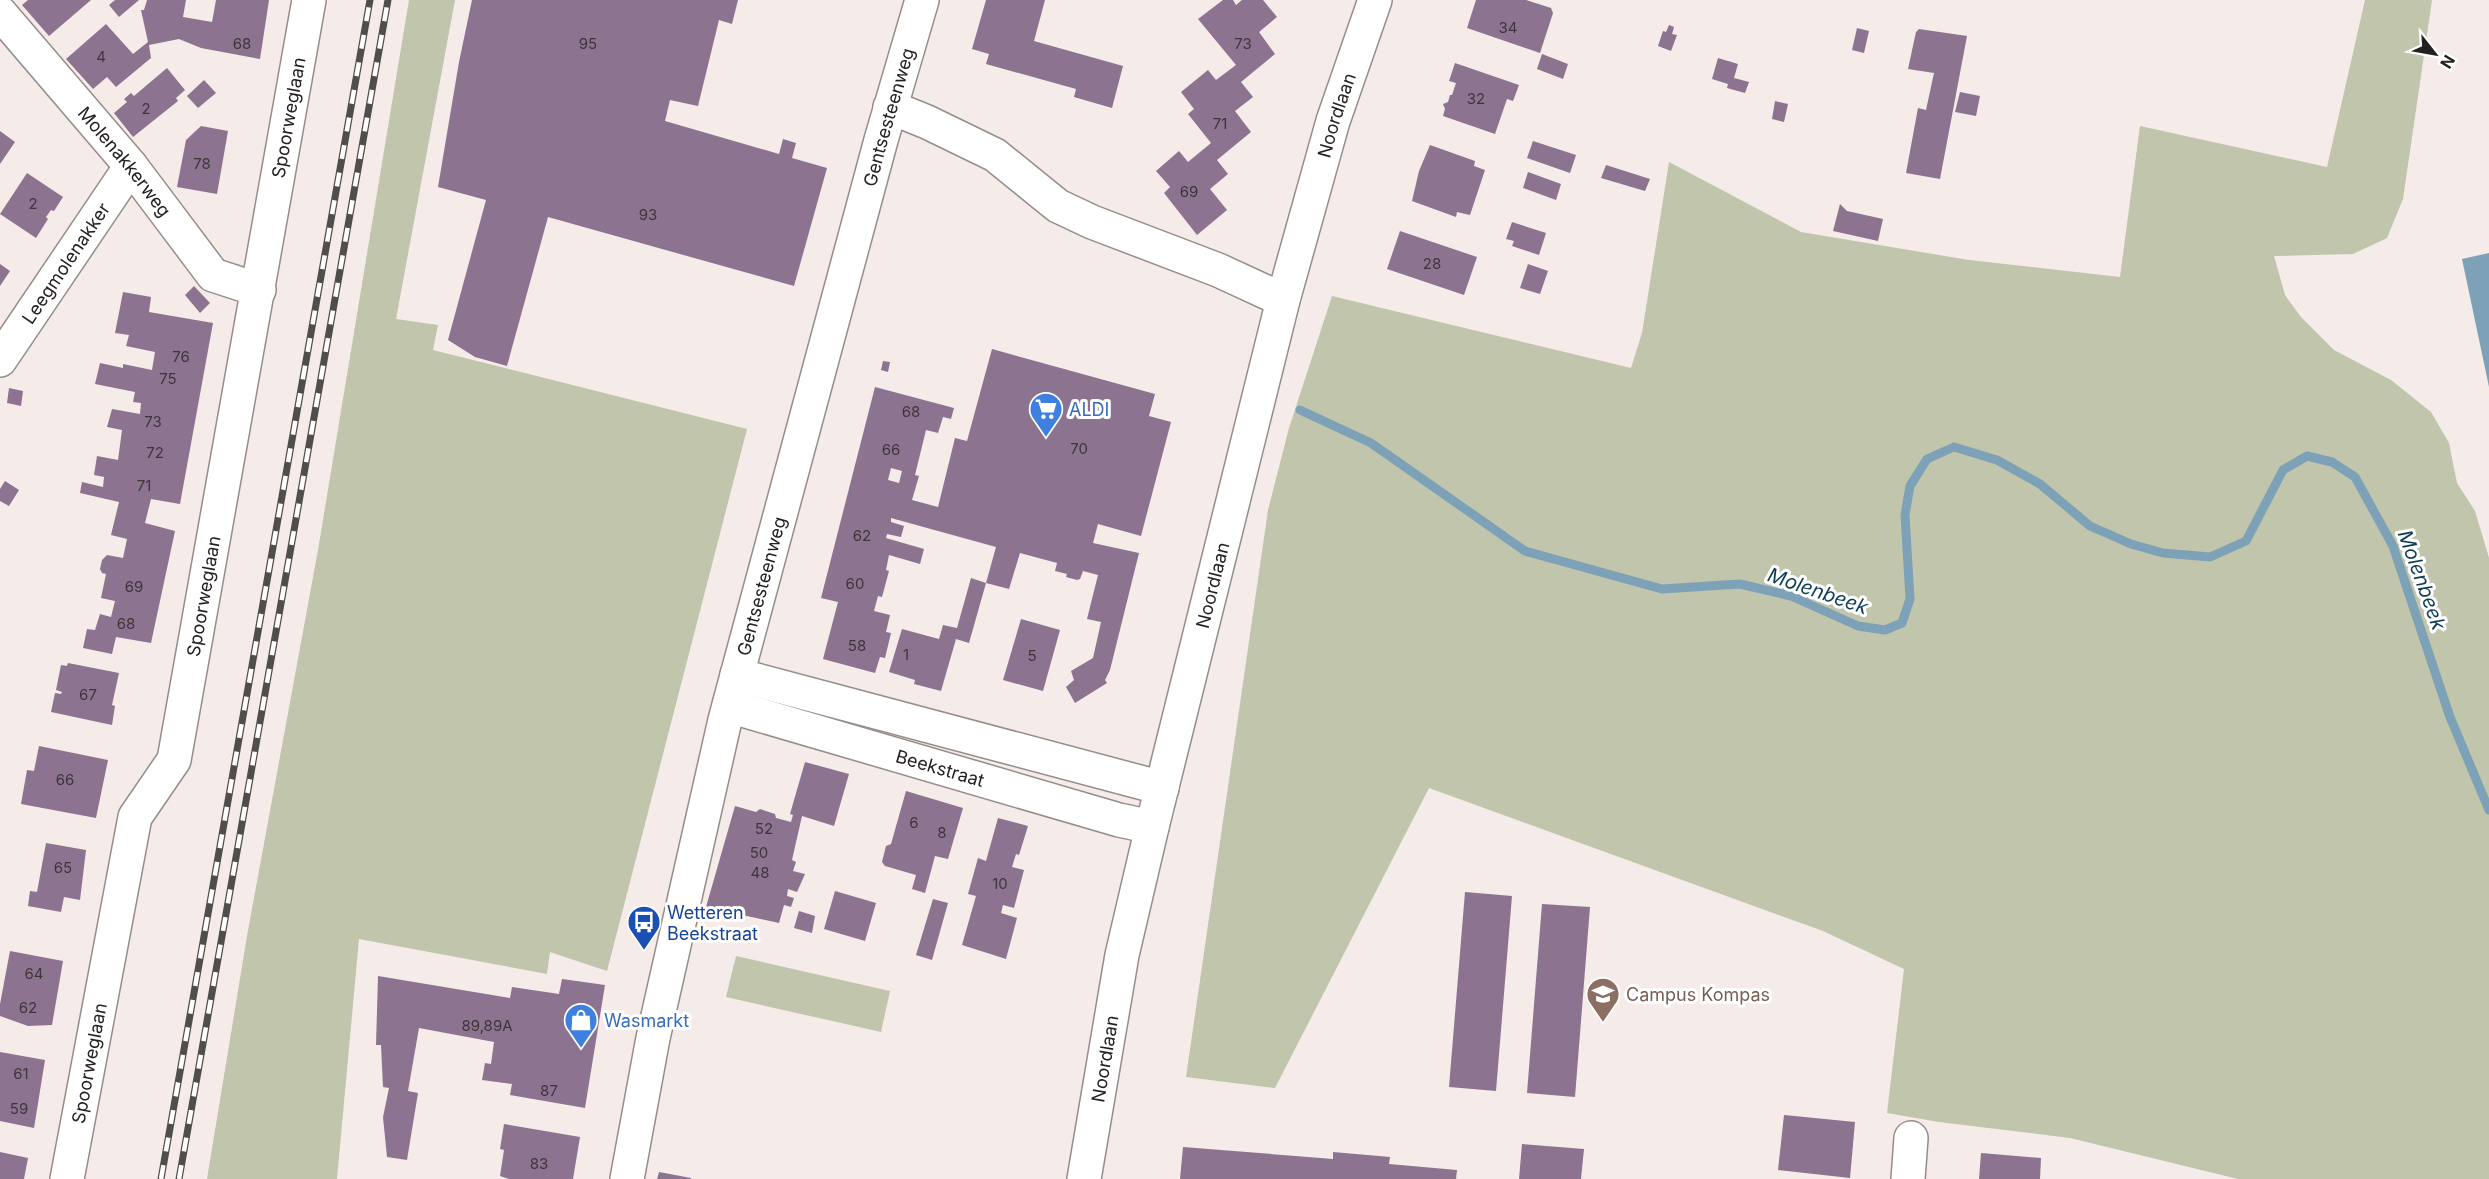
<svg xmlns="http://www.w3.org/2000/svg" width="2489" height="1179" viewBox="0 0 2489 1179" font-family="Inter,sans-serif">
<rect width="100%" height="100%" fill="#f5ebe8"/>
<!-- green -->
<path fill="#c0c5ab" d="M409 0H455L396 319 438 325 433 350 747 429 607 971 550 952 547 974 359 939 337 1179H207L247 936 318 550Z
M2365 0H2432L2403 199 2387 238 2353 254 2274 256 2285 295 2301 317 2334 350 2391 380 2431 412 2449 443 2457 483 2475 511 2489 558V1179H2238L2070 1138 1939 1122 1887 1113 1904 969 1823 931 1429 788 1275 1088 1186 1077 1268 510 1289 428 1332 296 1631 368 1642 333 1669 162 1801 232 1969 260 2120 277 2140 126 2327 167Z
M736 956 890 991 881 1032 726 997Z"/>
<!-- water -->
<path fill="#7da2b8" d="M2489 253V387L2462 259Z"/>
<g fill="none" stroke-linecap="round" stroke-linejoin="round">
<!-- stream -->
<path stroke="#7da2b8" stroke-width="9" d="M1300 410 1371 443 1525 551 1662 589 1740 584 1791 596 1858 626 1885 630 1902 623 1910 599 1905 515 1910 486 1927 459 1954 447 1997 460 2040 484 2090 526 2131 544 2163 553 2210 557 2246 541 2283 470 2307 456 2332 462 2355 477 2393 546 2450 717 2489 810"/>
</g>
<!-- building -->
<path fill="#8c7390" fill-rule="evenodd" d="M28 0H91L49 36 22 5Z
M115 0H139L119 17 109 5Z
M147 0H186L183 17 212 22 216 0H269L260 59 201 48 179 39 149 45 151 58 116 87 107 77 93 89 66 59 106 24 133 54 148 42 141 10H144Z
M472 0H738L732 24 719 20 698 106 670 100 665 121 779 154 783 139 796 143 792 158 827 168 794 286 548 217 507 366 475 357 448 340 486 200 438 187 459 62Z
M986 0H1045L1034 41 1123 66 1112 108 1074 97 1076 89 986 64 989 54 972 49Z
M1223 0H1233L1236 5 1242 0H1263L1277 17 1259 32 1275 54 1241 82 1253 97 1235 111 1251 132 1217 160 1228 174 1210 189 1227 210 1197 235 1164 193 1170 187 1156 171 1179 151 1188 162 1211 143 1188 114 1194 109 1181 92 1208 70 1216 80 1236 65 1198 19Z
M1476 0H1526L1551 8 1553 13 1540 53 1467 28Z
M1669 25 1674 27 1672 34 1677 35 1671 51 1658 46 1663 31 1666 32Z
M1857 28 1869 31 1864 53 1852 50Z
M1919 29 1967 36 1940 179 1906 173 1918 108 1926 110 1934 73 1908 69 1916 32Z
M1542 54 1568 64 1563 79 1537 69Z
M1718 58 1738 64 1734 78 1749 82 1745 93 1727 88 1728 84 1712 79Z
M1455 63 1519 85 1513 101 1507 99 1495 134 1443 116 1445 109 1443 104 1448 102 1450 95H1452L1456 83 1449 81Z
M167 68 185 90 176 98 178 101 133 137 114 113 127 102 124 99 131 93 134 96Z
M204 80 216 93 198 108 187 96Z
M1960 92 1980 96 1976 116 1955 112Z
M1775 101 1788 104 1784 122 1772 119Z
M201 126 228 131 217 194 177 187 186 140Z
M0 131 15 142 0 164Z
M1533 141 1576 155 1570 173 1527 158Z
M1430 145 1475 161 1474 166 1485 170 1470 215 1457 212 1456 217 1412 201 1419 171Z
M1606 165 1650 179 1645 191 1601 178Z
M1528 172 1561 184 1556 200 1523 188Z
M27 173 63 197 54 211 51 210 46 217 48 219 36 238 0 214Z
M1840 204 1847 211 1883 219 1878 241 1833 231Z
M1512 222 1546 233 1539 255 1512 246 1514 241 1506 239Z
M1400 231 1477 257 1464 295 1387 269Z
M0 264 10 271 0 286Z
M1528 264 1548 271 1540 294 1520 288Z
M194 286 210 303 200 313 185 295Z
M123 292 151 297 149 312 213 323 180 504 151 499 145 523 175 531 151 643 116 637 112 654 83 648 87 629 95 630 100 614 111 617 115 601 101 598 106 574 102 573 100 569 102 560 107 555 123 558 127 539 111 535 119 502 80 493 82 482 103 487 104 477 94 475 97 456 118 460 122 430 107 427 112 409 140 414 141 403 133 402 135 392 95 384 100 363 123 368V364L152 370 155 352 126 346 129 335 115 333Z
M992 349 1155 394 1149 416 1171 422 1141 536 1098 524 1093 543 1139 553 1110 670 1105 680 1107 683 1075 703 1066 687 1074 680 1071 671 1093 658 1101 622 1087 619 1098 575 1083 571 1080 579 1077 580 1066 577 1067 574 1055 571 1057 563 1020 553 1009 589 986 583 996 547 891 518V522L904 526 901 537 887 534 886 538 924 549 920 564 889 555 886 570 889 571 882 597 878 596 874 611 890 615 886 632 891 633 885 658 880 657 875 673 823 659 838 602 821 598 875 387 954 408 951 419 943 417 938 433 926 430 915 475 919 476 912 500 938 507 955 438 967 441ZM891 468 902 471 899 483 888 480Z
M883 361 890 362 888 372 881 370Z
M9 388 23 391 21 406 7 403Z
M5 481 19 490 9 506 0 501V489Z
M971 578 986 583 969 643 956 639 941 691 914 684 915 680 889 672 902 629 939 639 943 625 957 628Z
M1021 619 1060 630 1043 691 1003 680Z
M68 663 119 673 112 705 115 706 112 725 51 712 55 693 61 694 62 692 56 690 61 665 67 666Z
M39 746 108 760 96 818 21 804 27 770 34 771Z
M805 762 849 774 834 826 802 816 792 860 796 862 793 871 805 874 797 892 788 889 787 896 794 898 791 907 784 905 779 923 706 907 735 806 756 812 760 809 775 814 776 818 791 822 793 815 790 814Z
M906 791 963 808 948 859 935 856 925 893 912 889 916 875 885 866 882 862 886 846 891 844Z
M998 818 1028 826 1019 855 1016 854 1012 867 1024 870 1014 908 1003 905 1001 913 1017 918 1006 959 962 945 976 896 968 894 978 858 986 861Z
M46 843 86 850 80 900 64 897 61 912 28 906 30 891 37 892Z
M835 891 876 903 865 941 824 929Z
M1465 892 1512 896 1496 1091 1449 1087Z
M933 899 948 903 932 960 916 955Z
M1542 904 1590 907 1575 1097 1527 1093Z
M799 911 815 916 812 933 794 928Z
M10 951 63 961 52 1025 28 1026 0 1016V1004Z
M378 976 510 998 512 987 559 994 562 979 605 985 585 1108 510 1095 512 1084 482 1080 485 1063 491 1064 494 1042 419 1028 408 1091 418 1093 407 1160 387 1157 383 1117 389 1088 383 1087 381 1045H376Z
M0 1052 45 1060 34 1128 0 1121Z
M1784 1115 1855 1122 1850 1178 1778 1170Z
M504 1124 580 1137 573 1179H509L500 1176 504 1150 500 1149Z
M1522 1144 1584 1149 1581 1179H1519Z
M1183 1147 1333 1159V1152L1390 1157 1389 1164 1457 1170 1456 1179H1180Z
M0 1152 28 1158 24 1179H0Z
M1981 1153 2041 1158 2040 1179H1979Z
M659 1172 691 1178V1179H657Z"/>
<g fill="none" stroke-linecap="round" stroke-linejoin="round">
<!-- minor casing -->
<g stroke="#958d89" stroke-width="36">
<g id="minor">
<path id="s1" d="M0 13 131 166 213 275 259 290"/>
<path d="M890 107 927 122 995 155 1058 206 1092 222 1218 270 1283 300"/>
<path id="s2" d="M0 360 131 166"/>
<path id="s3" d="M67 1179 135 817 174 760 309 0"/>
<path d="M1908 1179 1911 1138"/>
</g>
</g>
<!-- tertiary casing -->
<g stroke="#958d89" stroke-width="36">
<g id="tertiary">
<path d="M737 675 1162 788"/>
<path id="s4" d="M729 706 1119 820 1152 827"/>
<path id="s5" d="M627 1179 653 1038 725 720 881 140 922 0"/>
<path id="s6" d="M1084 1179 1122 955 1152 827 1283 300 1333 121 1375 0"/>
</g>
</g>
<!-- minor -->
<use href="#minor" stroke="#fff" stroke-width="33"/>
<!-- tertiary -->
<use href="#tertiary" stroke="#fff" stroke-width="33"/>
<!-- rail casing -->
<g stroke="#524d4b" stroke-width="7">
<path id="rail" d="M161 1179 370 0
M179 1179 388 0"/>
</g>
<!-- rail -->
<use href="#rail" stroke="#fff" stroke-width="4.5" stroke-dasharray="14" stroke-linecap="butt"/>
</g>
<!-- icons -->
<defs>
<g id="supermarket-pin" transform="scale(1.725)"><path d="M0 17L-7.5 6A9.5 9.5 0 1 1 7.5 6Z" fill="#3f7fe0" stroke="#fff"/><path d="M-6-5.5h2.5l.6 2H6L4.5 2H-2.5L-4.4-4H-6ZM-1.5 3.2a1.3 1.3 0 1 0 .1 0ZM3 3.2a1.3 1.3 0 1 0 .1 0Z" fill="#fff"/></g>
<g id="bus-pin" transform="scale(1.725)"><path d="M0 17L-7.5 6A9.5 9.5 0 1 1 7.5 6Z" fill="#1a4fb4" stroke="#fff"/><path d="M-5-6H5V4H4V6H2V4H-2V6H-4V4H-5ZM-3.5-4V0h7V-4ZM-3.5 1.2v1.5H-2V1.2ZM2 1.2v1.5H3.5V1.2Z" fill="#fff"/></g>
<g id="school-pin" transform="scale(1.725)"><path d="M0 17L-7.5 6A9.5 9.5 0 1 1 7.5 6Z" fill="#8d6e63" stroke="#fff"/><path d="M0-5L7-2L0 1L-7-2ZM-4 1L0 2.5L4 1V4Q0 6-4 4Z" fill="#fff"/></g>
<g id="shop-pin" transform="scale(1.725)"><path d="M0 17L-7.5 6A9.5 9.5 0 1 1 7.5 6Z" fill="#3f7fe0" stroke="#fff"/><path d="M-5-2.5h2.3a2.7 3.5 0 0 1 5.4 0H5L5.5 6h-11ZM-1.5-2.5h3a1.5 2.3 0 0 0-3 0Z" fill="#fff"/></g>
</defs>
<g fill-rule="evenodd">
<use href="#supermarket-pin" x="1046" y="409"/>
<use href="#bus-pin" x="644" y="922"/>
<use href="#school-pin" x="1603" y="994"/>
<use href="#shop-pin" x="581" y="1020"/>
</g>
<g text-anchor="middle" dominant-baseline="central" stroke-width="6" stroke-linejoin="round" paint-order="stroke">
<!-- number labels -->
<g font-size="15" fill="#3e353b">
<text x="1508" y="27">34</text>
<text x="242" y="43">68</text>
<text x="588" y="43">95</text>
<text x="1243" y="43">73</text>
<text x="101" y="56">4</text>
<text x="1476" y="98">32</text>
<text x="146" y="108">2</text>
<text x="1220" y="123">71</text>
<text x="202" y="163">78</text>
<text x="1189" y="191">69</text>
<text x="33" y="203">2</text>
<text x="648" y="214">93</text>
<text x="1432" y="263">28</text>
<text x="181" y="356">76</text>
<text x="168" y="378">75</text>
<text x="911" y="411">68</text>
<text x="153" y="421">73</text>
<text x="1079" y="448">70</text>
<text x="891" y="449">66</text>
<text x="155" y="452">72</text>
<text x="144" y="485">71</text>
<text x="862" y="535">62</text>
<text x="855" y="583">60</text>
<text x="134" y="586">69</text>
<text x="126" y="623">68</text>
<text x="857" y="645">58</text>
<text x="906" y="654">1</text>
<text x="1032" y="655">5</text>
<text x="88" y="694">67</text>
<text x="65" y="779">66</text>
<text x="914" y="822">6</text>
<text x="764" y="828">52</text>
<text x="942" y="832">8</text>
<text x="759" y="852">50</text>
<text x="63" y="867">65</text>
<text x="760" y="872">48</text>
<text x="1000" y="883">10</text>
<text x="34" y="973">64</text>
<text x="28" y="1007">62</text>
<text x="487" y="1025">89,89A</text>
<text x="21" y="1073">61</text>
<text x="549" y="1090">87</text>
<text x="19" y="1108">59</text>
<text x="539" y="1163">83</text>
</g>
<!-- street labels -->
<g font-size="18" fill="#24201f" stroke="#fff">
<text stroke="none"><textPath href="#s6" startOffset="1094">Noordlaan</textPath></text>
<text stroke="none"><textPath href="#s3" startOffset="1090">Spoorweglaan</textPath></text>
<text stroke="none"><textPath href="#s5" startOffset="1094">Gentsesteenweg</textPath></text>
<text stroke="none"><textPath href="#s1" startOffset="194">Molenakkerweg</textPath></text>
<text stroke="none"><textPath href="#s2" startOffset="117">Leegmolenakker</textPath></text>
<text stroke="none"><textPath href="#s6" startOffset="608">Noordlaan</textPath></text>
<text stroke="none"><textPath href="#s5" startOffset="608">Gentsesteenweg</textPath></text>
<text stroke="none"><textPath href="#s3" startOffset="604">Spoorweglaan</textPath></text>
<text stroke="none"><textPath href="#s4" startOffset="220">Beekstraat</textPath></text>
<text stroke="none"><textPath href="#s6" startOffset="122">Noordlaan</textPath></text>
<text stroke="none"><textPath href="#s3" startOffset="118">Spoorweglaan</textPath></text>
</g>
<!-- shop labels -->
<g font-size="18" fill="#366cbe" stroke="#fff" text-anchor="start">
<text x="1069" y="409">ALDI</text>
<text x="604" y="1020">Wasmarkt</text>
</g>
<!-- transit labels -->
<g font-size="18" fill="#164399" stroke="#fff" text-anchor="start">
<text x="667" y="912">Wetteren<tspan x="667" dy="21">Beekstraat</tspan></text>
</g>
<!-- education labels -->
<g font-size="18" fill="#785e54" stroke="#fff" text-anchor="start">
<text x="1626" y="994">Campus Kompas</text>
</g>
<!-- water labels -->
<g font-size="20" font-style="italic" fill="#0b3d55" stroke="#fff">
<text transform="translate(2422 580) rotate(70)">Molenbeek</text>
<text transform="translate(1818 591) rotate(19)">Molenbeek</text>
</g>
</g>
<!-- north arrow -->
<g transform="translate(2435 54) rotate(121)" stroke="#ffffff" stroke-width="4.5" paint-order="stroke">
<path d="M0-4.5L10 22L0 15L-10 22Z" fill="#24201f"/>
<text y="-9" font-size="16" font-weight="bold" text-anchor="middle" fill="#24201f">N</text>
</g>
</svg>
